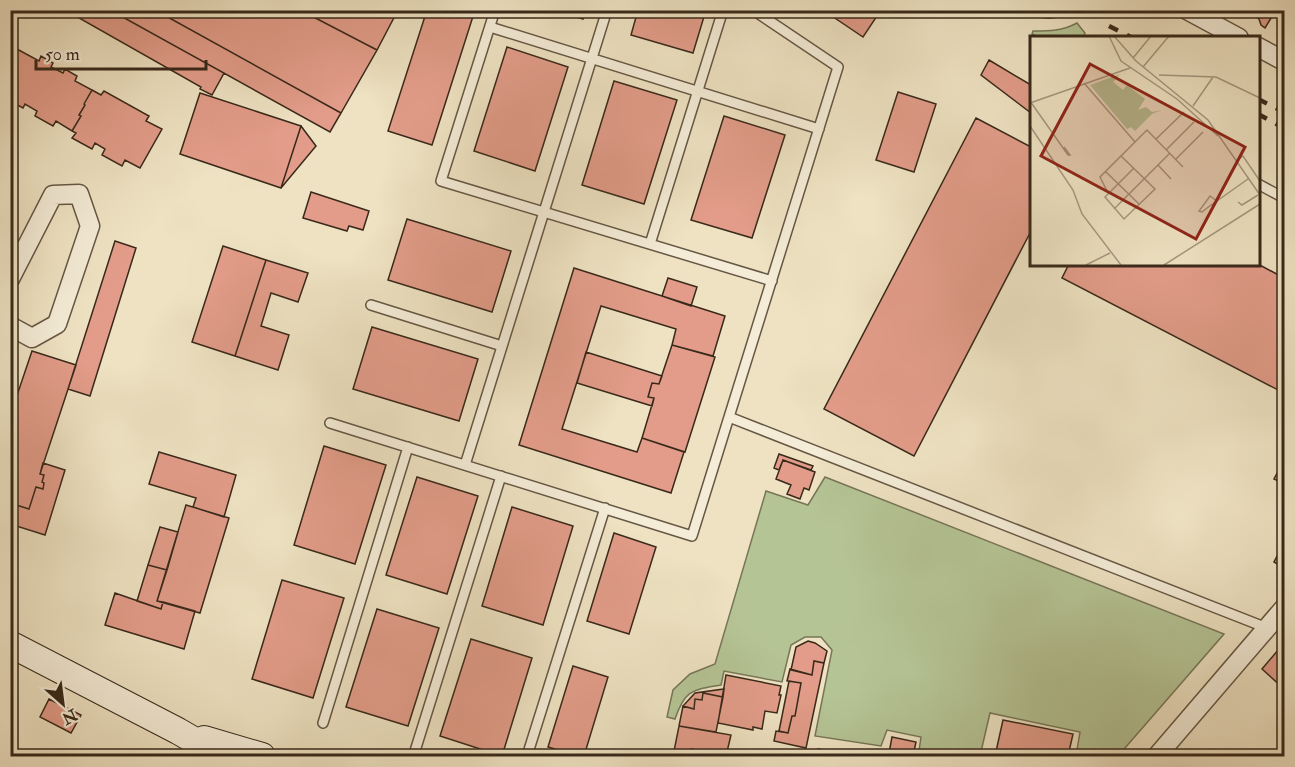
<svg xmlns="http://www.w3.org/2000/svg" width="1295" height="767" viewBox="0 0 1295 767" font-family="'IM FELL Double Pica',serif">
<rect width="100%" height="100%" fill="#eee2c2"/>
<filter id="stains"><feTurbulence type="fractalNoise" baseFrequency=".00333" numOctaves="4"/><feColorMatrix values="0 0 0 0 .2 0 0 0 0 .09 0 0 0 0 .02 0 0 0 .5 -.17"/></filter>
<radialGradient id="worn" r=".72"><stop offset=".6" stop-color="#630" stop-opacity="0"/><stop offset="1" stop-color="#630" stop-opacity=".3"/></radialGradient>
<!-- green -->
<path fill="#b5c495" stroke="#777658" stroke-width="1.5" d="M1077 23 1085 33 1083 37H1038L1032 34 1033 31C1050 31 1062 31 1077 23Z
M825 477 1224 634 1118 756H1076L1080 732 990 713 980 756H948L919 751 921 737 887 730 881 746 815 736 832 650 821 637H805L791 645 782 682 724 671 721 685C693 690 685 689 675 719L667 717 673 690 690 674 715 664 766 491 808 505Z"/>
<!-- building -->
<path fill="#e29c89" stroke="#39291a" stroke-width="1.5" d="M65 10H110L224 73 212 95 200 89 201 87Z
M110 10H155L341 113 330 132Z
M155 10H300L377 50 341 113Z
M300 10H398L377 50Z
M427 10H475L432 145 388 131Z
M554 10H586L583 19Z
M638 10H706L693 53 631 35Z
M823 10H868L877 16 863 37Z
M1231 10H1276L1265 28 1261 25 1259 19 1247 11 1238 15Z
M507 47 568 67 535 171 474 151Z
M15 48 39 61 41 56 53 63 51 67 63 73 65 69 77 76 75 81 92 90 84 104 85 105 79 115 81 116 72 131 56 121 53 126 35 116 37 111 25 104 23 108 10 101V56Z
M989 60 1031 85V113L981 75Z
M614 81 677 100 644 204 582 185Z
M92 90 101 95 104 91 149 116 146 121 162 129 140 168 125 160 122 166 102 155 105 149 95 143 92 149 72 138 76 133 72 131 81 116 79 115 85 105 84 104Z
M898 92 936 104 914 172 876 160Z
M200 93 301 126 281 188 180 154Z
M724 116 785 135 752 238 691 220Z
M976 118 1031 147V231L914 456 824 409Z
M301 126 316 146 281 188Z
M311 192 369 211 363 230 349 226 347 231 303 218Z
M407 219 511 251 492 312 388 280Z
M115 241 136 248 90 396 68 389Z
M223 246 266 260 235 356 192 342Z
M266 260 308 273 298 302 271 293 261 326 289 335 278 370 235 356Z
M1069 264H1258L1284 278V393L1062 278Z
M574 268 725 316 713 356 672 345 676 329 601 306 562 429 637 452 642 438 684 452 671 493 519 445Z
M668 278 697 287 691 306 662 296Z
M372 327 478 359 459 421 353 389Z
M672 345 715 357 685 452 642 438 654 398 648 397 652 383 659 384Z
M32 351 76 365 40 474 44 475 42 482 44 483 43 489 36 487 29 509 10 503V416Z
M586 352 662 376 659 384 652 383 648 397 654 398 652 406 577 383Z
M324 446 386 465 355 564 294 545Z
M159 452 236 475 224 517 193 507 196 498 149 484Z
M779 454 813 466 811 470 783 460 779 470 774 468Z
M783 460 815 472 809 490 804 488 800 499 787 494 791 485 776 479Z
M1284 460V484L1274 479Z
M43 463 65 470 45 535 10 524V503L29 509 36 487 43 489 44 483 42 482 44 475 40 474Z
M417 477 478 496 447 594 386 575Z
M186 505 229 518 200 613 157 601Z
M512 507 573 526 543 625 482 606Z
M160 527 178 532 167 570 148 565Z
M614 533 656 547 629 634 587 621Z
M1284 543V568L1274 562Z
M148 565 167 570 157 601 163 602 161 609 137 601Z
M282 580 344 598 313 698 252 679Z
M115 593 161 609 163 602 195 611 184 649 105 625Z
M377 609 439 628 408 726 346 707Z
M471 639 532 658 502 756 440 736Z
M808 641 815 643 827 651 824 663 814 661 812 675 791 670 796 647Z
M1284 643V689L1262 669Z
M814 661 824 663 806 748 774 741 776 731 788 733 792 716H795L801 683 787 681 790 669 812 675Z
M573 666 608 677 584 756H578L548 747Z
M726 675 781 686 779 695H781L777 713 765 711 762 729 753 727V730L718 723Z
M789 681 801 683 795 716H792L788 733 779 731Z
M724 689 723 697 703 693 702 700 695 699 694 709 683 706 695 693Z
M703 693 723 697 716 732 679 726 683 706 694 709 695 699 702 700Z
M49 699 81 715 71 733 40 717Z
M1003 720 1073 734 1068 756H995Z
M679 726 731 735 726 756H701L702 751 691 749 690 756H673Z
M892 737 916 742 913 756 889 753Z
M818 749 856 756H817Z"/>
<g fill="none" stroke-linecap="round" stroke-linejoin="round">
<!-- lane casing -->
<g stroke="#665744" stroke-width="12">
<path id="lane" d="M495 10 441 181 772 281
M1032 11 1049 13 1068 10
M490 27 819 129
M1258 184 1284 198
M650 244 723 10
M371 305 502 346
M729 417 838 67 753 10
M330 423 692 536 729 417 1267 628
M465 465 607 10
M323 723 408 447
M415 751 501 476
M527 756 605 508"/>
</g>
<!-- street casing -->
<g stroke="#665744" stroke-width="21">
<path id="street" d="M1187 10 1239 38
M1258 47 1284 61
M10 279 53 195 79 194 90 226 57 324 32 338 10 326
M1157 756 1284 608"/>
</g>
<!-- secondary casing -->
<g stroke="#39291a" stroke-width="28">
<path id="secondary" d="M10 644 178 731 221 756
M204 739 262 756"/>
</g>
<!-- lane -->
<use href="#lane" stroke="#f4ecd7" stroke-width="9"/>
<!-- street -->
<use href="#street" stroke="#f4ecd7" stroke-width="18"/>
<!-- secondary -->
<use href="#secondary" stroke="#f4ecd7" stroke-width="26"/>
<!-- rail -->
<path stroke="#39291a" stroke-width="4.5" stroke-dasharray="10 10" stroke-linecap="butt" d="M1109 26 1133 38
M1102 37 1103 38
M1258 99 1284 112
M1258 114 1284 128"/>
</g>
<!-- overview -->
<g transform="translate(1030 36)">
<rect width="230" height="230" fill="#eee2c2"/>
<path d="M90 38 83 46 93 54 97 49 115 63 108 74 116 71 122 76 132 74 122 78 105 95 101 91 97 93 60 49Z" fill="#b5c495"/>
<path fill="none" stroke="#a6987f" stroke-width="1.5" d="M79 0 91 25 147 63 188 100M84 0 106 25 178 84 230 159M103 22 121 0M113 31 139 0M129 39 186 41 230 62M54 47 105 106 117 94 153 131M0 65 38 119H40L34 111M0 67 100 32M163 70 183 41M0 90 43 154 52 178 91 229M126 103 154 76M136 114 164 86M91 120 125 153 94 183 75 161 104 132M146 123 173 96M206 125 213 120 230 145M128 129 141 143M76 136 109 168M78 157 70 141 105 106M187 165 180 160 169 175 172 176 177 172 218 143M208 166 212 169 228 159M84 173 140 117M56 229 80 217M134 229 230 168"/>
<path fill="#8f2418" fill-opacity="0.15" stroke="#8f2418" stroke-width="3" d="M60 28 215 111 166 203 11 120Z"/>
<rect width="230" height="230" fill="none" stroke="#39291a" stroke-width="3"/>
</g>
<!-- margin -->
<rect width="1295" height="767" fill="none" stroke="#eee2c2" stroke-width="36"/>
<rect x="12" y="12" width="1271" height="743" fill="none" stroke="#39291a" stroke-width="3"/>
<rect x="18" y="18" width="1259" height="731" fill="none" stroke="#39291a" stroke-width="1.5"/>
<!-- north arrow -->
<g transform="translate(63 704) rotate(152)" stroke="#f4ecd7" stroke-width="4.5" paint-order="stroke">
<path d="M0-4.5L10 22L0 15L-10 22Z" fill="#39291a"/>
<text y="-9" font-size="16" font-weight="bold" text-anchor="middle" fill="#39291a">N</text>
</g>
<!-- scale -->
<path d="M36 60v9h170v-9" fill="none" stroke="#39291a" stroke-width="3"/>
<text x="45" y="60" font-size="18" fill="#39291a" stroke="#f4ecd7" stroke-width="4.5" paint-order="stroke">50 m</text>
<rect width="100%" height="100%" filter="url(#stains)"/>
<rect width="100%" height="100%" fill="url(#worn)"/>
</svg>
